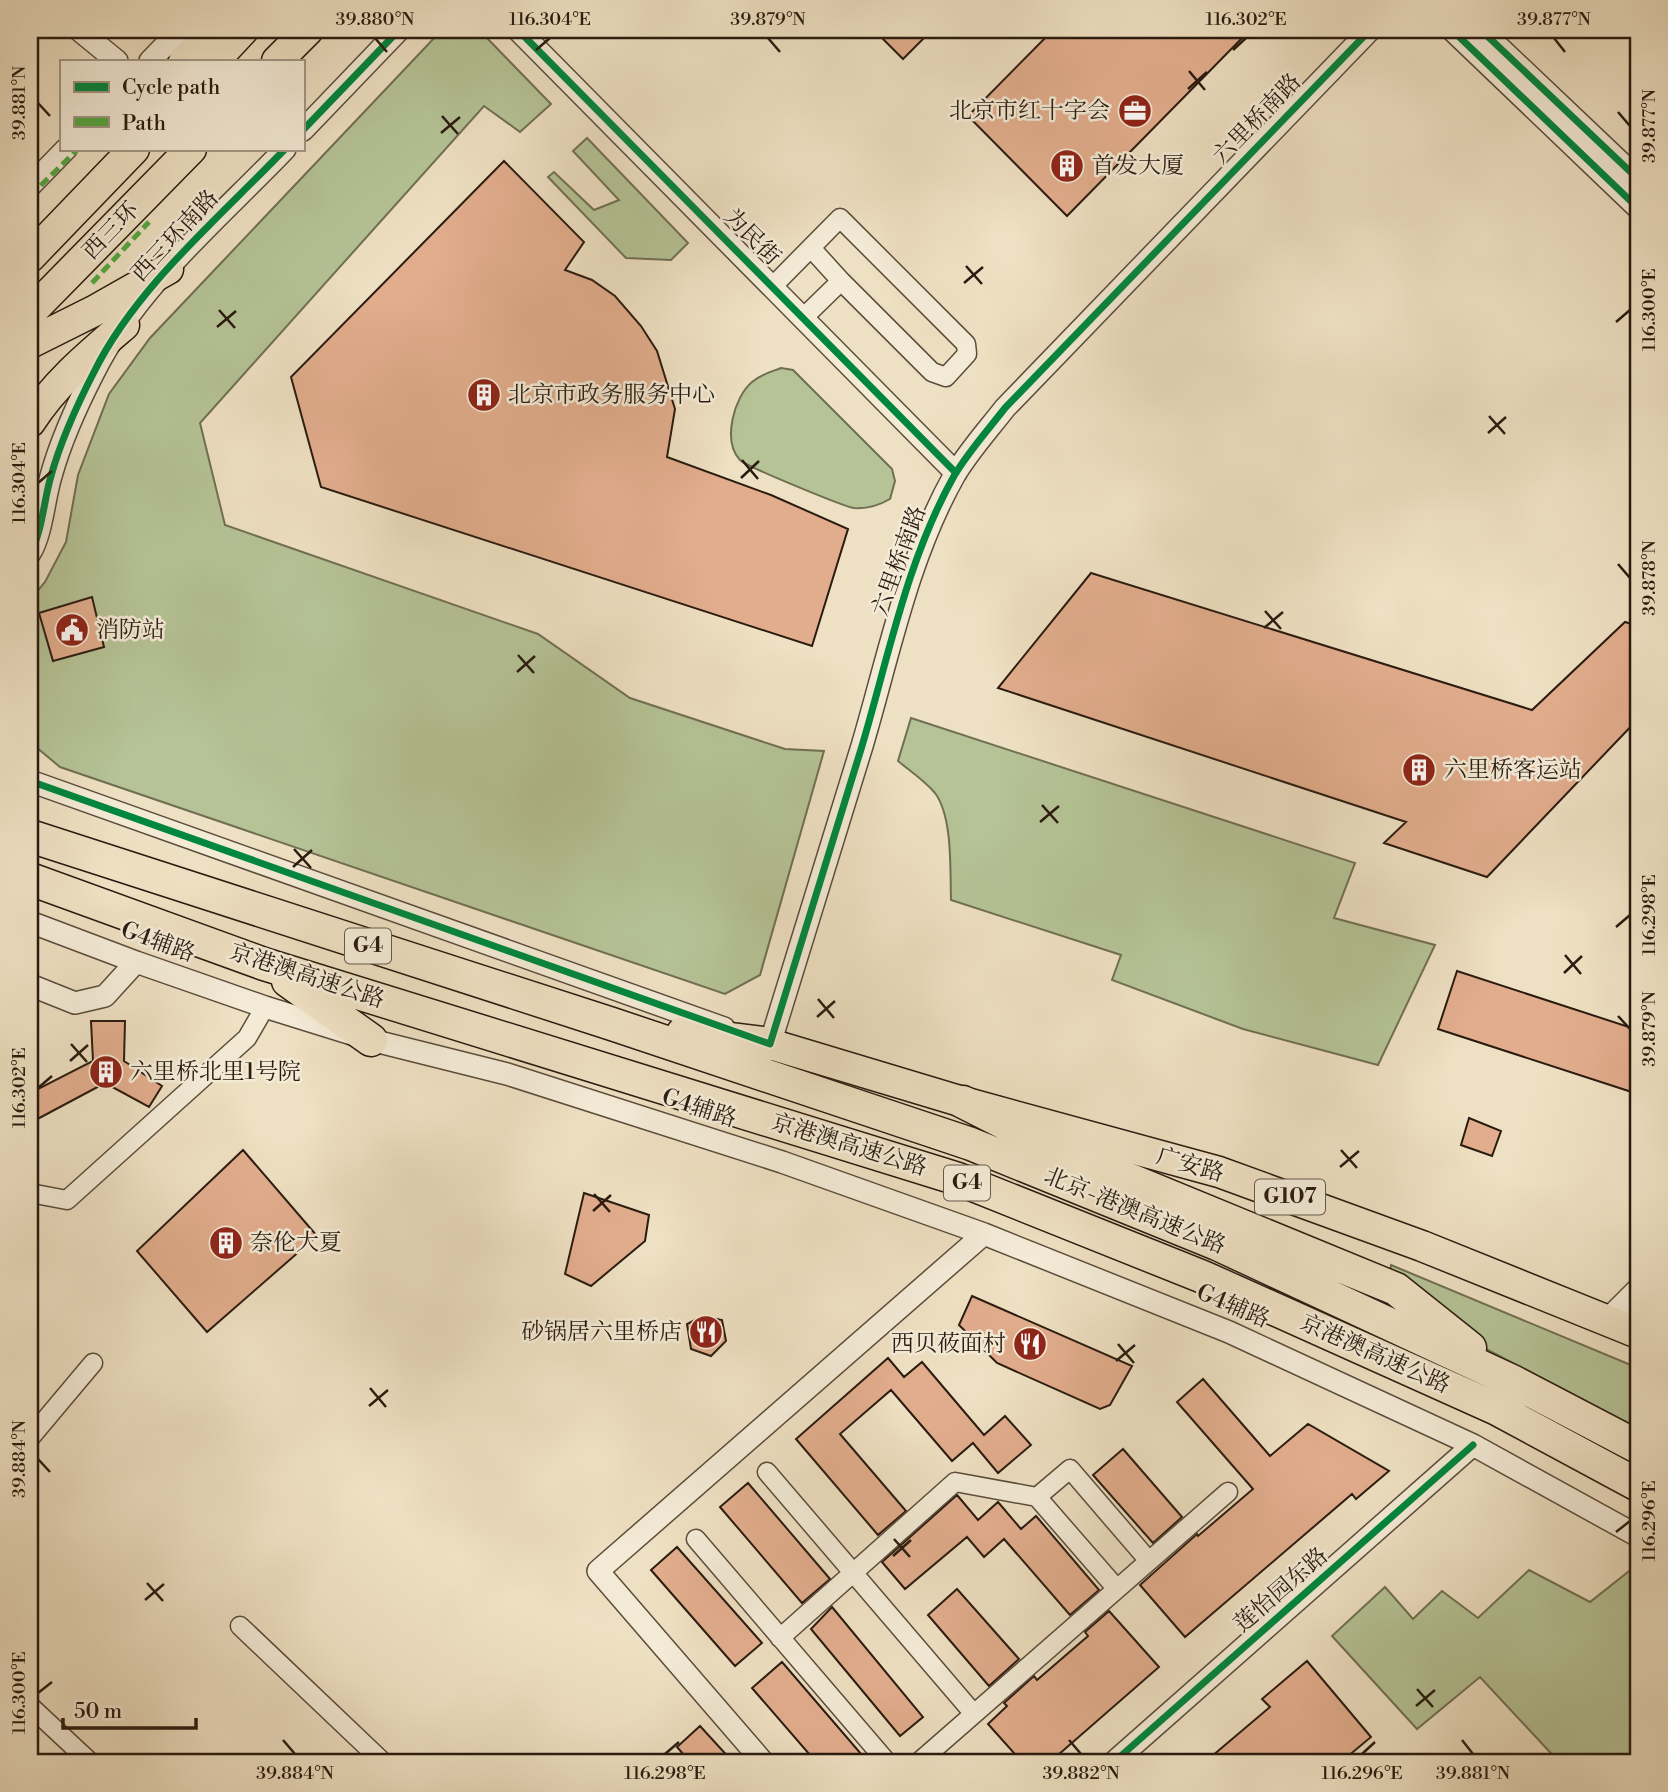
<svg xmlns="http://www.w3.org/2000/svg" width="1668" height="1792" viewBox="0 0 1668 1792" font-family="'Libre Bodoni','Noto Serif SC',serif">
<rect width="100%" height="100%" fill="#eee0c2"/>
<filter id="stains"><feTurbulence type="fractalNoise" baseFrequency=".00286" numOctaves="4"/><feColorMatrix values="0 0 0 0 .2 0 0 0 0 .09 0 0 0 0 .02 0 0 0 .5 -.17"/></filter>
<radialGradient id="worn" r=".72"><stop offset=".6" stop-color="#630" stop-opacity="0"/><stop offset="1" stop-color="#630" stop-opacity=".3"/></radialGradient>
<!-- green -->
<path fill="#b5c396" stroke="#706f53" stroke-width="2" d="M483 34 551 104 520 132 484 106 200 423 225 525 538 634 630 698 785 749 824 751 760 975 725 994 60 767 30 742V600L45 582 66 542 78 475 109 394 150 338 437 35Z
M587 138 688 243 671 260 626 258 548 177 554 172 594 210 619 200 573 151Z
M781 368 793 370 892 469 895 481 890 499C878 506 868 509 854 508 845 507 745 466 740 460 722 441 734 397 752 382 761 374 771 372 781 368Z
M911 718 1355 863 1334 918 1435 945 1378 1065 1243 1029 1112 980 1121 955 951 900C950 871 953 817 935 793 925 781 910 771 898 761Z
M1391 1265 1638 1368V1428L1486 1349 1389 1279Z
M1633 1568 1638 1571V1762H1559L1480 1677 1417 1729 1332 1636 1385 1587 1413 1619 1442 1591 1478 1618 1529 1570 1590 1602Z"/>
<!-- building -->
<path fill="#e2ad8d" stroke="#2a1b10" stroke-width="2" d="M874 30H932L903 59Z
M1053 30H1250L1067 216 968 116Z
M504 161 584 242 565 270 592 280 615 296 641 326 657 351 675 409 667 457 771 495 848 529 812 646 321 487 291 377Z
M1091 573 1532 710 1625 622 1638 626V719L1487 877 1384 843 1406 822 998 688Z
M92 597 104 647 53 661 39 613Z
M1457 971 1638 1030V1094L1438 1029Z
M91 1021H125L124 1061 162 1086 149 1107 105 1083 30 1123V1093L93 1061Z
M1469 1118 1501 1131 1492 1156 1461 1145Z
M243 1150 317 1236 207 1332 137 1251Z
M584 1193 649 1215 645 1241 591 1286 565 1274Z
M972 1296 1132 1366 1110 1405 1100 1409 997 1363 959 1325Z
M703 1316 722 1320 726 1341 711 1356 691 1349 687 1324Z
M888 1358 904 1377 922 1362 984 1435 1005 1416 1031 1445 998 1473 973 1443 952 1461 891 1390 840 1434 906 1511 878 1535 796 1439Z
M1203 1379 1270 1456 1308 1424 1389 1471 1356 1499 1352 1494 1185 1637 1140 1585 1197 1534 1198 1536 1253 1489 1177 1402Z
M1123 1449 1182 1517 1153 1543 1093 1475Z
M748 1483 830 1579 802 1603 720 1507Z
M957 1495 978 1520 998 1502 1021 1529 1036 1516 1099 1590 1070 1615 1004 1539 984 1557 967 1537 905 1589 882 1562Z
M677 1547 762 1643 735 1666 651 1570Z
M957 1589 1019 1659 989 1686 928 1615Z
M832 1607 923 1717 900 1736 811 1629Z
M1109 1611 1159 1667 1050 1762H1022L988 1724 1007 1706 1004 1703 1034 1676 1037 1680 1088 1636 1085 1632Z
M1307 1661 1371 1737 1341 1762H1205L1270 1707 1262 1699Z
M782 1662 868 1762H816L752 1688Z
M700 1726 733 1762H690L677 1747Z"/>
<g fill="none" stroke-linecap="round" stroke-linejoin="round">
<!-- minor casing -->
<g stroke="#5b4c3c" stroke-width="21">
<path id="minor" d="M811 248 841 281
M773 286 840 218 966 344 967 354 946 377 932 372 841 281 803 318
M30 1193 67 1200 247 1038 265 1007
M30 1438 93 1363
M767 1472 974 1714
M696 1539 887 1762
M1117 1589 1037 1497 1070 1469 1149 1561
M240 1626 383 1762
M780 1638 955 1482 1037 1497
M30 1706 90 1762
M919 1762 1228 1492"/>
</g>
<!-- tertiary casing -->
<g stroke="#5b4c3c" stroke-width="24">
<path id="tertiary" d="M79 30 117 61
M518 30 956 473
M1452 30 1638 208
M1481 30 1638 179
M150 61 180 30
M303 130 399 30
M30 186 66 149
M30 553C42 534 44 499 51 476 61 440 77 405 94 372 136 287 220 217 285 149
M30 781 724 1028
M30 922 136 962 265 1007 371 1040 507 1074 782 1162 984 1234 1229 1332 1473 1445 1638 1536
M30 985 75 1003 105 996 136 962
M757 1040 770 1044C801 945 832 846 862 746 889 655 907 560 954 476 968 452 988 430 1005 408L1370 30
M1607 1320 1638 1289
M763 1762 598 1571 984 1234
M1114 1762 1473 1445"/>
</g>
<!-- trunk casing -->
<g stroke="#2a1b10" stroke-width="33">
<path id="trunk" d="M184 61 215 30
M214 61 243 30
M277 61 308 30
M30 257 134 149
M30 313 191 149
M30 343 94 311 168 269
M30 422C55 383 89 355 124 325
M770 1044 963 1102 1219 1172 1422 1246 1638 1333"/>
</g>
<!-- motorway casing -->
<g stroke="#2a1b10" stroke-width="35">
<path id="motorway" d="M30 836 612 1024 971 1144 1217 1244 1512 1381 1638 1447
M30 879 264 964 958 1179 1203 1277 1497 1409 1638 1485
M288 981 371 1040
M683 1033 770 1044
M963 1102 1060 1151 1396 1289 1470 1348"/>
</g>
<!-- minor -->
<use href="#minor" stroke="#f4ebd7" stroke-width="18"/>
<!-- tertiary -->
<use href="#tertiary" stroke="#f4ebd7" stroke-width="21"/>
<!-- trunk -->
<use href="#trunk" stroke="#eee0c2" stroke-width="30"/>
<!-- motorway -->
<use href="#motorway" stroke="#eee0c2" stroke-width="32"/>
<!-- quiet -->
<path stroke="#53a942" stroke-width="5" stroke-dasharray="10 5" stroke-linecap="butt" d="M30 196 78 149
M92 283 149 222"/>
<!-- cycleway casing -->
<g stroke="#f4ebd7" stroke-width="11">
<path id="cycleway" d="M518 30 956 473
M1452 30 1638 208
M1481 30 1638 179
M303 130 399 30
M30 553C42 534 44 499 51 476 61 440 77 405 94 372 136 287 220 217 285 149
M30 781 770 1044C801 945 832 846 862 746 889 655 907 560 954 476 968 452 988 430 1005 408L1370 30
M1114 1762 1473 1445"/>
</g>
<!-- cycleway -->
<use href="#cycleway" stroke="#00873e" stroke-width="7"/>
</g>
<!-- ticks -->
<path fill="none" stroke="#2a1b10" stroke-width="2.5" d="M375 38 387 52M768 38 780 52M1554 38 1565 52M536 50 550 38M1233 50 1246 38M1189 71 1205 90M1188 89 1207 72M38 103 50 116M1618 112 1630 126M442 116 458 134M441 133 460 117M966 266 982 284M964 283 983 267M219 310 235 328M1616 322 1630 310M217 327 236 311M1489 416 1505 434M1488 433 1506 417M742 460 758 479M741 478 759 461M38 483 52 471M1618 564 1630 578M1265 611 1281 629M1264 628 1283 612M518 655 534 673M517 672 535 656M1042 805 1058 823M1040 822 1059 806M294 849 311 868M293 867 312 850M1616 927 1630 915M1565 955 1581 974M1564 973 1582 956M818 999 834 1018M1618 1016 1630 1029M817 1017 835 1001M71 1044 87 1062M70 1061 88 1045M38 1088 52 1076M1341 1150 1357 1168M1340 1167 1359 1151M594 1194 610 1212M593 1211 611 1195M1118 1344 1134 1363M1116 1361 1135 1345M370 1388 386 1407M369 1406 388 1390M38 1459 50 1472M1616 1532 1630 1521M894 1539 910 1557M893 1556 911 1540M147 1583 163 1601M145 1600 164 1584M1417 1689 1433 1707M38 1693 52 1682M1416 1706 1435 1690M283 1740 295 1754M1069 1740 1081 1754M1462 1740 1473 1754M665 1754 679 1742M1362 1754 1375 1742"/>
<!-- icons -->
<defs>
<g id="office-disc" transform="scale(1.75)"><circle r="9.5" fill="#8f2418" stroke="#f4ebd7"/><path d="M-6-3h4V-5.5h4V-3h4V5H-6ZM-1-4.5V-3h2v-1.5ZM-6 0V1H6V0Z" fill="#fff"/></g>
<g id="building-disc" transform="scale(1.75)"><circle r="9.5" fill="#8f2418" stroke="#f4ebd7"/><path d="M-4-6H4V6H1V3H-1V6H-4ZM-2.5-4.3h1.7v1.8h-1.7ZM.8-4.3h1.7v1.8H.8ZM-2.5-1h1.7V.8h-1.7ZM.8-1h1.7V.8H.8Z" fill="#fff"/></g>
<g id="civic-disc" transform="scale(1.75)"><circle r="9.5" fill="#8f2418" stroke="#f4ebd7"/><path d="M-.6-6.5H3V-4.5H.6V-3L4-1V1h2V6H-6V1h2V-1L-.6-3ZM-1.2 2.5V6h2.4V2.5Z" fill="#fff"/></g>
<g id="restaurant-disc" transform="scale(1.75)"><circle r="9.5" fill="#8f2418" stroke="#f4ebd7"/><path d="M-5-6h1v4h1v-4h1v4h1v-4h1v5L-1.5 .5V6h-2V.5L-5-1ZM5-6V6H3V1.5H1.5Q1.5-4 5-6Z" fill="#fff"/></g>
</defs>
<g fill-rule="evenodd">
<use href="#office-disc" x="1135" y="111"/>
<use href="#building-disc" x="1067" y="166"/>
<use href="#building-disc" x="484" y="395"/>
<use href="#civic-disc" x="72" y="630"/>
<use href="#building-disc" x="1419" y="770"/>
<use href="#building-disc" x="106" y="1072"/>
<use href="#building-disc" x="226" y="1243"/>
<use href="#restaurant-disc" x="706" y="1332"/>
<use href="#restaurant-disc" x="1030" y="1344"/>
</g>
<g text-anchor="middle" dominant-baseline="central" stroke-width="5" stroke-linejoin="round" paint-order="stroke">
<!-- shield labels -->
<g fill="#f4ebd7" stroke="#67594c" stroke-width="2">
<rect x="345" y="928.5" width="46" height="35" rx="5"/>
<rect x="944" y="1165.5" width="46" height="35" rx="5"/>
<rect x="1255" y="1179.5" width="70" height="35" rx="5"/>
</g>
<g font-size="21" font-weight="bold" fill="#2a1b10">
<text x="368" y="946">G4</text>
<text x="967" y="1183">G4</text>
<text x="1290" y="1197">G107</text>
</g>
<!-- poi labels -->
<g font-size="23" fill="#2a1b10" stroke="#f4ebd7" text-anchor="start">
<text x="1110" y="111" text-anchor="end">北京市红十字会</text>
<text x="1092" y="166">首发大厦</text>
<text x="508" y="395">北京市政务服务中心</text>
<text x="96" y="630">消防站</text>
<text x="1444" y="770">六里桥客运站</text>
<text x="130" y="1072">六里桥北里1号院</text>
<text x="250" y="1243">奈伦大夏</text>
<text x="682" y="1332" text-anchor="end">砂锅居六里桥店</text>
<text x="1006" y="1344" text-anchor="end">西贝莜面村</text>
</g>
<!-- street labels -->
<g font-size="23" fill="#2a1b10" stroke="#f4ebd7">
<text transform="translate(1257 119) rotate(-46)">六里桥南路</text>
<text transform="translate(111 231) rotate(-46)">西三环</text>
<text transform="translate(175 236) rotate(-47)">西三环南路</text>
<text transform="translate(752 237) rotate(45)">为民街</text>
<text transform="translate(899 561) rotate(-70)">六里桥南路</text>
<text transform="translate(158 942) rotate(20)">G4辅路</text>
<text transform="translate(307 976) rotate(18)">京港澳高速公路</text>
<text transform="translate(699 1108) rotate(18)">G4辅路</text>
<text transform="translate(849 1145) rotate(17)">京港澳高速公路</text>
<text transform="translate(1190 1165) rotate(16)">广安路</text>
<text transform="translate(1135 1211) rotate(22)">北京-港澳高速公路</text>
<text transform="translate(1233 1306) rotate(23)">G4辅路</text>
<text transform="translate(1375 1354) rotate(24)">京港澳高速公路</text>
<text transform="translate(1281 1590) rotate(-41)">莲怡园东路</text>
</g>
</g>
<!-- margin -->
<rect width="1668" height="1792" fill="none" stroke="#eee0c2" stroke-width="77"/>
<!-- legend -->
<rect x="60" y="60" width="245" height="91" fill="#f4ebd7" stroke="#a39887" stroke-width="2"/>
<rect x="74" y="82" width="35" height="10" fill="#00873e" stroke="#a39887" stroke-width="2"/>
<text x="122" y="94" font-size="21" fill="#2a1b10">Cycle path</text>
<rect x="74" y="117" width="35" height="10" fill="#53a942" stroke="#a39887" stroke-width="2"/>
<text x="122" y="130" font-size="21" fill="#2a1b10">Path</text>
<!-- scale -->
<path d="M63 1718v10h133v-10" fill="none" stroke="#2a1b10" stroke-width="3.5"/>
<text x="74" y="1718" font-size="21" fill="#2a1b10" stroke="#f4ebd7" stroke-width="5" paint-order="stroke">50 m</text>
<rect x="38" y="38" width="1592" height="1716" fill="none" stroke="#2a1b10" stroke-width="2.5"/>
<g font-size="18" text-anchor="middle" fill="#2a1b10">
<text x="375" y="25">39.880°N</text>
<text x="550" y="25">116.304°E</text>
<text x="768" y="25">39.879°N</text>
<text x="1246" y="25">116.302°E</text>
<text x="1554" y="25">39.877°N</text>
<text transform="translate(19 103) rotate(-90)" y="6">39.881°N</text>
<text transform="translate(1649 126) rotate(-90)" y="6">39.877°N</text>
<text transform="translate(1649 310) rotate(-90)" y="6">116.300°E</text>
<text transform="translate(19 483) rotate(-90)" y="6">116.304°E</text>
<text transform="translate(1649 578) rotate(-90)" y="6">39.878°N</text>
<text transform="translate(1649 915) rotate(-90)" y="6">116.298°E</text>
<text transform="translate(1649 1029) rotate(-90)" y="6">39.879°N</text>
<text transform="translate(19 1088) rotate(-90)" y="6">116.302°E</text>
<text transform="translate(19 1459) rotate(-90)" y="6">39.884°N</text>
<text transform="translate(1649 1521) rotate(-90)" y="6">116.296°E</text>
<text transform="translate(19 1693) rotate(-90)" y="6">116.300°E</text>
<text x="295" y="1779">39.884°N</text>
<text x="665" y="1779">116.298°E</text>
<text x="1081" y="1779">39.882°N</text>
<text x="1362" y="1779">116.296°E</text>
<text x="1473" y="1779">39.881°N</text>
</g>
<rect width="100%" height="100%" filter="url(#stains)"/>
<rect width="100%" height="100%" fill="url(#worn)"/>
</svg>
